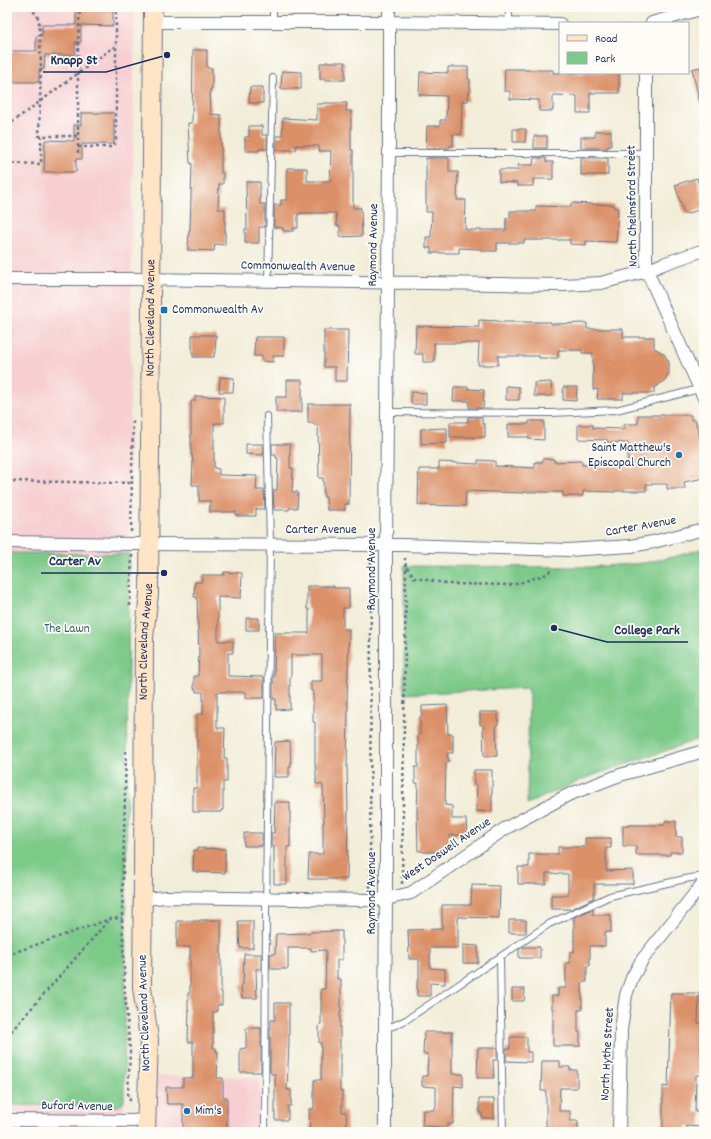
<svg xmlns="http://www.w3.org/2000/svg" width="711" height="1139" viewBox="0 0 711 1139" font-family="Dekko,sans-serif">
<rect width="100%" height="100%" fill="#fdfcf7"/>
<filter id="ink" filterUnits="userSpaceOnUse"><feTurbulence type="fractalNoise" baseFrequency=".025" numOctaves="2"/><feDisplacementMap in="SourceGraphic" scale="8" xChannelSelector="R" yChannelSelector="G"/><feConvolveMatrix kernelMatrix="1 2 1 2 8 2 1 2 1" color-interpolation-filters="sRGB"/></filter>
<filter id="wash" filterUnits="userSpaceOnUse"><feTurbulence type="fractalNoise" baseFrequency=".012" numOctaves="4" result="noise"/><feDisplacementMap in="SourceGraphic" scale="16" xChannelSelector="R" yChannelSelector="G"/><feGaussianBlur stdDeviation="0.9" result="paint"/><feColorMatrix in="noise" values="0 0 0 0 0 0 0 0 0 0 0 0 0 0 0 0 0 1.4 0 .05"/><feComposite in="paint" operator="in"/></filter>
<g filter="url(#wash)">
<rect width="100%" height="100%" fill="#f2edd8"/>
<!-- built -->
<path fill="#f7cfd2" d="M7 7H135L131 298 124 1132H7Z
M156 1076 260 1077 259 1132H154Z"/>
<!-- green -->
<path fill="#7cc988" stroke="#4c7c73" d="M704 548V737L668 750 588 777 527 804 529 688 404 694V566L590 567 644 563 677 556Z
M7 553 129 554 124 1102 119 1106 7 1105Z"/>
<g id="blocks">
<!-- building -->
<path fill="#db9067" d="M83 7H113V26L81 25V42H75V55H45L44 69H39V82H7V51H36V36H42V25H76V8H83Z
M193 50H207V68H212V89H210L211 114 221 115V173H223V184H219L218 209H225V245L215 244 214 251 188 250 189 230H190L192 163H190L188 123H192Z
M326 62H345V80H325V79H320V63H326Z
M704 66V102L700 103 692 69Z
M448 67H468V79H470V93H468V101H462L461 135 453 134V146H450L449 148H426L427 126H440V120H446L447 96 419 95 420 72 448 73Z
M505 69H524V70H553V73H619V93H590V113H577V96L553 95V111H539V100L510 99V91H504Z
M282 71 301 72V89H281Z
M250 87H263V103H249Z
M323 103H347L346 111H351V150H353V208H361L362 236 340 237V226H337L336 213H300V214H298V228H293V231H283V228L274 227V205H281V200H287V168H307V181H330L331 151H319V146L296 145V150H276V136H282L283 118 317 120V104H323Z
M81 113H114V144H82V159H76V172H44L45 140 74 141V125H81Z
M249 126H262V135H267V149H259V151H245V137H249Z
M513 129H526L525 142H513Z
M595 131H611V146H608V148H581V137H595Z
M534 136H547V148H534Z
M426 158H449V172H458L457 200H466L465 229H467V230H506V218H510V211H536V206L571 207V203L614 205V208H618L616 242 586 241V245L570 244V240H524V243H497V251H481V249L459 248V253H431V248H426V237H431L432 212H426Z
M534 158H546V162H553V179H533V186H517V183L499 182V170H518V165H533Z
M581 158H608V175H581Z
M697 178 704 202V207L701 208V209L687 214 686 213H684L675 185Z
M246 182H260V204H265V227H259V243H245V229H247Z
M479 320 499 321V322H551V324L587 323V329H623V337H654V348L664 354 669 362V373L664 381 654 388V393H623V399H597L598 389 593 390V353H582V350H558V358H539V356H498V365H478L479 343H434V362H423V354H415L416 326 479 327Z
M324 330H348L347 381H335V367H324Z
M192 335H216L215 353H214V357H193V352H192Z
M255 337H284V356H273V362L262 361V356H254Z
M220 377 234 378 233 392H219Z
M287 380H302V412H276V397H287Z
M551 382 552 396H534V383Z
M506 386 519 387V400H506Z
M454 387H468V389L484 390 483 408H469V401H453Z
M563 387H577L576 401 563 400Z
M411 392 426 393V404H411Z
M195 396 224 397V423H214V468L219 469V475L257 476 256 490H264L265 509H256V516H236V512H210V501H199V485H192L193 462 192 455H191V401H195Z
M308 404H350L349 504H345V510H327L326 497H324L323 478H319L318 425H314V423H308Z
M638 415H691V420H695L702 445 704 444V478L684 482 685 489H667V484H646V491H615V492L583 491V496H563V492H524V493L466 491 465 506 418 505 419 469H439V462L478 464V460L495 461V466L535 468V462H543V459H554V462L582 461V465H628V443L607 442V440L578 439V425H593V428L624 429V424H638Z
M468 417H482V424H485V437H450V422H468Z
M529 421H544V440L529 439V437H508V424H529Z
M447 428V443L421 444V429Z
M246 444H263V455L246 454Z
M272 444H290V468H293L292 492H298L297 508H289V510H274L273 490H277L278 458H276V455H272Z
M224 572 242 573 241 598 218 597V641H233V653H228V676L264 677V698H246V692H217V728H225L224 758H227V782H223V810H221V812H193V788H197V714H203V692H196V689H194V676H198L199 654 197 597H194L195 582H202V575H224Z
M307 586H334V588H349V608H343V629H349L347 704H348L347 768 348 813 347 879H308L309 854H323V823H324L323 786 322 784H316V767H315V722H313V691H311V681H322V655H291V678H290V709L276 710V699H273V677H274L275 633H309V609H307Z
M246 618H259V630H246Z
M447 705 448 734H453V753H447L449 762 446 763 445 805 452 806V819H466L467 835H450V849L443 852H423V851H418L417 812 418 783H415V767H418V734H420V716H422V706Z
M480 712H498V725H496L497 756H484L483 725H480Z
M290 741 291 767H289V777H274L275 742Z
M474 770H492V812L476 811 477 785H474Z
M275 802H290V847H287V884H274V847L271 846V833H274Z
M665 821H676V837H682V852H670V855H636V846H623V826H629V825H665Z
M244 833H262V846H244Z
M585 838H611V848H606V871L633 870V884H594V898L571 909H551V895H568V874L546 873V884H518V867H529V854H558V847H585Z
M197 848 225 849V873L197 872V871H193L194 850H197Z
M472 885 500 886 499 918 458 917V948H430V968L445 969V984L430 983V996H417V981H418V979H419V959H409L408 930 442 929V905H471Z
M593 909V915H611V932H605V946H590V966H587V982H582V1010H578V1032H580V1046H553V1009H552V996H558V988H566V963H570V952H574V917Z
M200 920H221V992H222V1005H217V1012H213V1048H216V1052L218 1051 217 1078H223V1097H227V1132H183V1104H167L166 1087H183V1078H193V1042H188L189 1010H188V993H190V947H177V921H200Z
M509 920H526V933H509Z
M238 921H253V948H240Z
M342 931V960H337V979H341V1012H340V1091H342V1112H346L347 1131 310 1132 309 1109H314V1080H321V1043H319V1027L320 1024H321V989H325L326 950 311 951V948H288V969H270V954H275L276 934 311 933V932Z
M463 945 478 946V963H463Z
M522 947H540V958H519V950Z
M244 954H261V969H256L257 998H242L241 985H243Z
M512 989H525L524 1001H512Z
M671 993H699L698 1023H703V1035L701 1034V1057H704L703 1075H696L695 1112 701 1113V1127L686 1126V1132H663V1086L668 1087Z
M275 1003H289V1042L287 1090H291V1106H288V1120H275V1074H271V1072H270V1028H271V1020H275Z
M246 1028H261V1072H240V1049L246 1048Z
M424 1032H452V1074H463V1087L454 1086 453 1124H448V1127L422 1126 423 1110H434V1108H436V1087L422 1086V1076H427L428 1054H423Z
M510 1037H527V1052H531V1062L506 1061V1049H510Z
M478 1048H497V1060H493L494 1078H477Z
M542 1061H560V1067H570V1070H577V1088H560L559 1111H570V1121H578V1132H546V1091H541Z
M479 1099H494V1118H482V1113H479Z"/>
</g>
</g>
<g filter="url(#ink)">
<use href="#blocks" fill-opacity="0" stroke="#667289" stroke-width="1"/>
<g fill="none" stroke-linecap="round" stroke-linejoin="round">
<!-- service casing -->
<g stroke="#667289" stroke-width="8">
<path id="service" d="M273 22V7
M509 23V7
M389 153H646
M268 281 273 78
M386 412 552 413 616 410 699 389
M500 957 503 1132
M385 1027 393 1026 406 1020 549 924 610 896 685 879 704 876
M265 1132 266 914 270 544 267 416"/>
</g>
<!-- minor casing -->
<g stroke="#667289" stroke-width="14">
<path id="minor" d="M153 22H389L560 24
M652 23 704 8
M646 73V256L647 271 704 398
M7 279H134L564 285 601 283 647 271 663 264 704 250
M7 542 132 544 402 545 568 550 631 546 653 542 704 529
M143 899 167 897 368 900 386 899 411 893 506 828 568 795 620 775 704 751
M7 1120 131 1121 146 1120
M385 1132V1027L386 899V545L389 153V7
M619 1132 621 1030 626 995 632 978 642 960 704 882"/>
</g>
<!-- secondary casing -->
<g stroke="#667289" stroke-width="20">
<g id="secondary">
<path id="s1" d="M146 1132 149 1039 142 987 143 875 144 637 149 594 153 7"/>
</g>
</g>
<!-- path -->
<path stroke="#667289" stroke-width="2.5" stroke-dasharray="3 3" stroke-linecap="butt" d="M29 7 37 15 39 21 41 64 39 136H78
M7 126 115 46
M78 147H111L115 144 116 141V7
M78 153V42L80 7
M7 163 41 164V136
M7 481 132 483
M131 532 133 419
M407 567 415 578 451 584 513 585 547 574 552 568
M130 606 132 555
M126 751 122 918 125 993 130 1052 128 1094 130 1100 128 1104
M402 884 406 567 405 558
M370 888 371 557
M7 955 110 919 122 918
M7 1036 110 919"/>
<!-- service -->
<use href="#service" stroke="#fff" stroke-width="6"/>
<!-- minor -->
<use href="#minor" stroke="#fff" stroke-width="12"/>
<!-- secondary -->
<use href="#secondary" stroke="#ffe4c6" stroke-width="18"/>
</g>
</g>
<!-- markers -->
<g fill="#1f6fb2" stroke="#fdfcf7" stroke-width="1.5">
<rect x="160" y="306" width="8" height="8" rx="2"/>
<circle cx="679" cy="455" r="4"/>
<circle cx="187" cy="1111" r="4"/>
</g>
<g text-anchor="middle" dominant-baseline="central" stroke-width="3.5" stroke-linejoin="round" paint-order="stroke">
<!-- street labels -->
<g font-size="13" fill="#1b2f5e" stroke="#fdfcf7">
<text transform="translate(633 206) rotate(-91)">North Chelmsford Street</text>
<text transform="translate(374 245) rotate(-89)">Raymond Avenue</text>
<text transform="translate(298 267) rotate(1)">Commonwealth Avenue</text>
<text stroke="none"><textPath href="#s1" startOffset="815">North Cleveland Avenue</textPath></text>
<text transform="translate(641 527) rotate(-10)">Carter Avenue</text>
<text x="321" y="530">Carter Avenue</text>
<text transform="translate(372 569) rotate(-90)">Raymond Avenue</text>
<text stroke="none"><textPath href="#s1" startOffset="491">North Cleveland Avenue</textPath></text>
<text transform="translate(447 850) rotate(-34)">West Doswell Avenue</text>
<text transform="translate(372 893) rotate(-90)">Raymond Avenue</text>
<text transform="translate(145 1013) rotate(-92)">North Cleveland Avenue</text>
<text transform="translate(608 1054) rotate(-87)">North Hythe Street</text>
<text transform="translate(77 1107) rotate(1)">Buford Avenue</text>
</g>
<!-- poi labels -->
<g font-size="13" fill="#1b2f5e" stroke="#fdfcf7" text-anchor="start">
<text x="172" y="310">Commonwealth Av</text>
<text x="671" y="448" text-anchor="end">Saint Matthew's<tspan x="671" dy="15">Episcopal Church</tspan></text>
<text x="195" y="1111">Mim's</text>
</g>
<!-- park labels -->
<g font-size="13" fill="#385d6b" stroke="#fdfcf7">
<text x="67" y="629">The Lawn</text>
</g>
</g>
<!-- callouts -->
<path fill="none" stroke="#1b2f5e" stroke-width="1.5" d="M167 55L106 72H43M164 573L109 573H41M554 628L607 642H688"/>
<g fill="#1b2f5e" stroke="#fdfcf7" stroke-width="1.5">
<circle cx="167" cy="55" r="4"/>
<circle cx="164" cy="573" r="4"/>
<circle cx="554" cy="628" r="4"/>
</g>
<g font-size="14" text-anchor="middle" font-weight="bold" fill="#1b2f5e" stroke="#fdfcf7" stroke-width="3.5" stroke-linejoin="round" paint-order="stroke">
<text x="74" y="64">Knapp St</text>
<text x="75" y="565">Carter Av</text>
<text x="647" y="634">College Park</text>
</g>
<!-- margin -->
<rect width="711" height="1139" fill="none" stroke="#fdfcf7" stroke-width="24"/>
<!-- legend -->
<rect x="559" y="22" width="130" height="52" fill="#fdfcf7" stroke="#a3aaba"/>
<rect x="567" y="35" width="20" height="6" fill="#ffe4c6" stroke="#a3aaba"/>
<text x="595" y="42" font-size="12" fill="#1b2f5e">Road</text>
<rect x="567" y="52" width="20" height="12" fill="#7cc988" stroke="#a3aaba"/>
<text x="595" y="62" font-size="12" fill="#1b2f5e">Park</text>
</svg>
